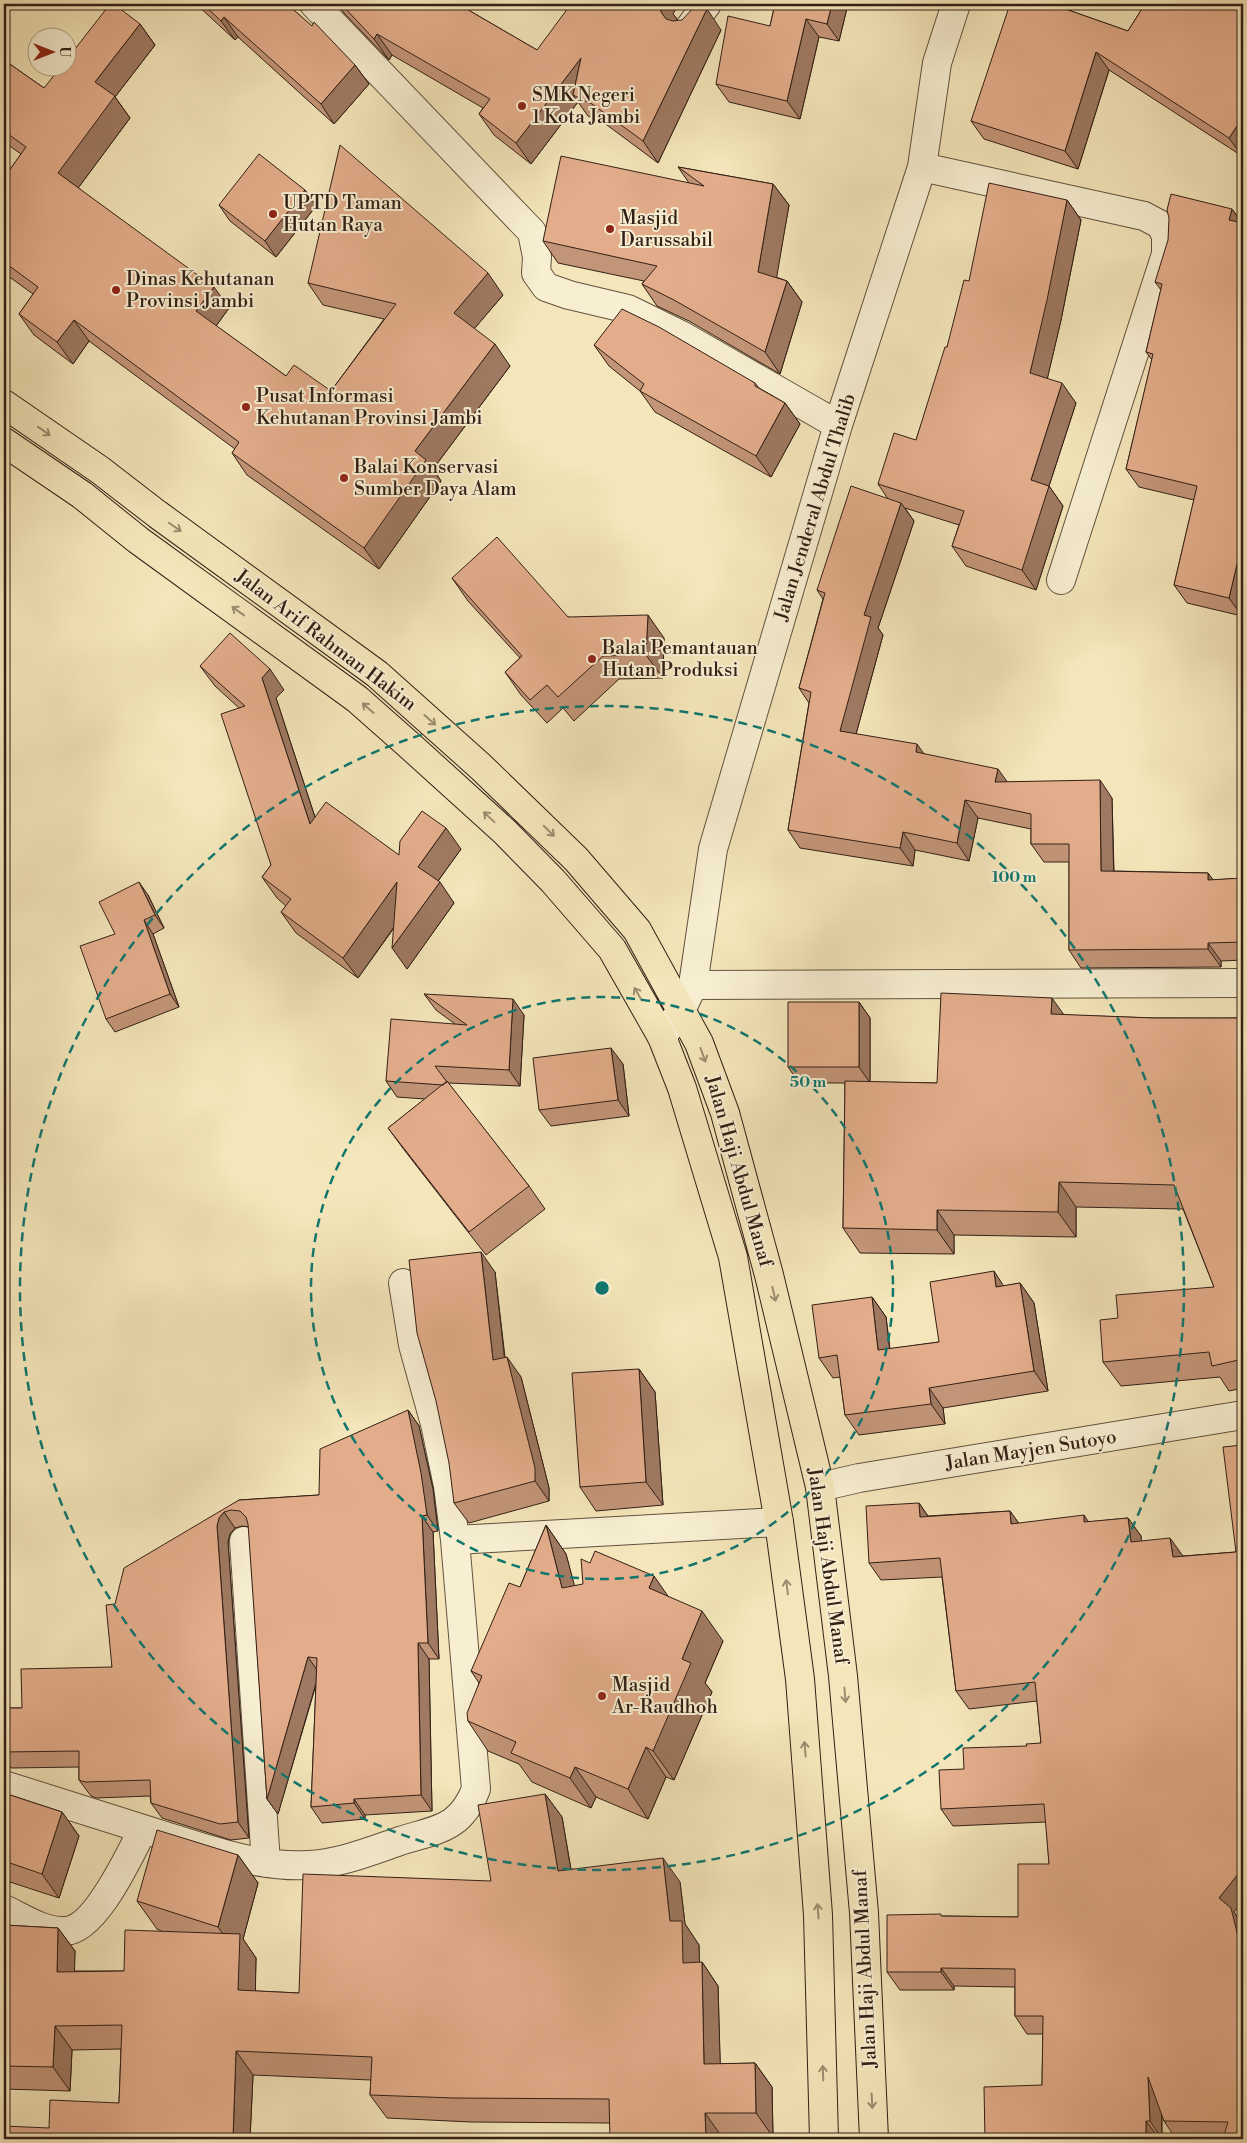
<svg xmlns="http://www.w3.org/2000/svg" width="1247" height="2143" viewBox="0 0 1247 2143" font-family="'Libre Bodoni',serif">
<rect width="100%" height="100%" fill="#f4e6ba"/>
<filter id="stains"><feTurbulence type="fractalNoise" baseFrequency=".004" numOctaves="4"/><feColorMatrix values="0 0 0 0 .2 0 0 0 0 .09 0 0 0 0 .02 0 0 0 .5 -.17"/></filter>
<radialGradient id="worn" r=".72"><stop offset=".6" stop-color="#630" stop-opacity="0"/><stop offset="1" stop-color="#630" stop-opacity=".3"/></radialGradient>
<g fill="none" stroke-linecap="round" stroke-linejoin="round">
<!-- minor casing -->
<g stroke="#62513e" stroke-width="30">
<path id="minor" d="M314 4 532 232 537 257 536 273 546 287 569 295 628 309 681 335 838 425
M690 27 707 4
M922 167 1144 216 1161 225 1166 236V254L1061 580
M693 985 1243 983
M662 1037 681 1011 693 985 713 849 838 425 922 167 937 63 956 4
M820 1487 859 1478 1243 1415
M455 1540 779 1522
M244 1541 266 1863
M4 1785C54 1801 105 1817 156 1833 204 1848 257 1868 308 1865 340 1864 373 1850 403 1840 439 1829 461 1828 476 1789L455 1540 448 1486 435 1424 413 1345 403 1283
M4 1909C23 1918 43 1932 65 1931 96 1930 130 1854 143 1829"/>
</g>
<!-- major casing -->
<g stroke="#321f15" stroke-width="30">
<path id="major" d="M4 404 100 470 157 514 377 674 481 767 576 859 637 930 699 1043 725 1113 769 1275 820 1487 843 1676 864 1913 874 2139
M4 442 82 495 138 540 357 699 409 745 505 832 553 881 612 949 662 1037 682 1088 733 1257 779 1522 800 1679 818 1915 824 2139"/>
</g>
<!-- minor -->
<use href="#minor" stroke="#f8efd2" stroke-width="28"/>
<!-- major -->
<use href="#major" stroke="#f4e6ba" stroke-width="28"/>
</g>
<!-- wall -->
<path fill="#c39578" stroke="#321f15" d="M196 4H287L355 65 369 84 334 124 238 37 235 40Z
M338 4H458L537 50 673 14 677 19 676 21 721 30 658 163 607 125 588 116 578 102 531 164 494 135 479 114 483 108 392 55 389 60 344 13Z
M775 4H848L839 41 819 37 800 119 729 102 716 84 770 26Z
M1145 4 1242 156 1109 70 1078 169 984 139 971 121 1071 11 1128 31Z
M140 24 155 45 115 97 130 118 78 188 229 308 216 326 286 376 331 391 384 319 323 305 308 283 503 295 474 329 510 366 433 469 441 481 379 569 247 475 232 453 235 449 89 341 73 364 34 335 19 314 33 294 4 273V178L21 154 4 142V60L44 88Z
M678 167 773 184 789 205 776 277 787 281 802 302 780 374 689 321 657 306 642 284 644 281 558 263 543 241 689 183Z
M305 190 316 206 276 257 230 221 219 205Z
M1067 200 1081 220 1061 320 1047 379 1076 403 1049 486 1063 506 1036 590 966 566 952 546 959 525 905 508 914 521 878 628 883 635 856 734 924 754 1007 782 1112 798 1114 871 1208 873 1213 880 1243 878V960L1221 961V967L1081 968 1069 950V862H1044L1031 844V829L978 818 969 861 915 850 913 866 800 848 788 830 809 703 799 688 823 599 817 590 888 499 878 484 916 440 969 281Z
M1232 209 1242 223H1243V611L1242 616 1187 603 1174 585 1194 500 1139 487 1126 469 1152 360 1146 352 1161 290 1155 282Z
M594 345 755 383 759 388 785 403 800 424 771 477 655 412 640 391 609 366Z
M452 578 568 617 664 638 663 678 619 679 574 721 563 708 547 723 521 695 505 672 520 658 468 601Z
M200 666 284 690 276 698 315 817 399 855 461 849 438 881 454 903 407 969 394 928 358 978 296 933 281 912 286 906 277 898 262 877 271 865 239 708 215 686Z
M148 895 164 928 153 934 179 1007 115 1032 106 1019Z
M424 994 524 1015 520 1086 448 1083 529 1186 545 1209 486 1255 405 1151 388 1128 425 1099 397 1097 386 1081 455 1024 436 1010Z
M859 1002 870 1018V1082L937 1083 1064 1015 1154 1018H1243V1388L1229 1391 1220 1377 1121 1386 1103 1362 1118 1318 1214 1287 1183 1209 1076 1207V1237L954 1235V1254L860 1253 843 1228 845 1083H799L788 1067Z
M623 1064 629 1116 551 1126 539 1110Z
M495 1272 505 1357 521 1377 549 1488V1501L469 1523 454 1503Z
M1020 1283 1034 1303 1048 1391 943 1408 945 1424 859 1435 845 1415 840 1377 833 1378 819 1358 872 1297 886 1317 890 1349 939 1342 1004 1286Z
M639 1369 655 1392 663 1505 596 1511 580 1487Z
M408 1410 419 1426 433 1489 438 1531 433 1532 439 1659H429L432 1811 365 1815V1819L322 1823 311 1807 316 1685 278 1814 267 1799 249 1527 242 1526 235 1528 230 1534 228 1542 249 1838 231 1840 162 1818 151 1803 150 1796 96 1798 91 1796 79 1780V1767L11 1768 4 1757V1708H22L112 1667 115 1604 239 1500 319 1495Z
M1243 1445 1234 1912 1243 1926V2139H1176L1164 2121 1162 2115V2139L1159 2138V2139L1042 2085 1043 2034H1027L1015 2016V1987L954 1986V1990H900L887 1972 942 1916 1018 1917 1049 1864 1046 1822 953 1826 941 1809 964 1769 1027 1746 1041 1743 1037 1701 969 1709 956 1691 942 1577 881 1580 869 1563 919 1503 928 1516 1010 1511 1019 1524 1088 1522 1128 1518 1141 1536V1541L1183 1556 1236 1552Z
M546 1525 566 1554 574 1586 668 1597 723 1641 705 1683 712 1692 674 1780 666 1777 648 1819 596 1797 591 1808 532 1782 519 1764 488 1751 468 1721 479 1683 471 1671 520 1587Z
M4 1793 62 1812 79 1836 59 1898 10 1882 5 1894H4Z
M545 1794 562 1817 571 1869 680 1882 685 1924 699 1945V1963L702 1962 718 1986 720 2064 755 2063 772 2087 773 2137H722V2139H611L610 2123 471 2122 387 2118 370 2095 371 2080 253 2075 250 2139H4L49 2128 119 2103 121 2049 72 2050 70 2091 4 2089V1925L58 1928 75 1951 74 1971H124L163 1932 157 1929 137 1901 238 1855 258 1883 243 1939 256 1958 255 1991 299 1993 491 1881Z"/>
<!-- shaded-wall -->
<path fill="#9f7961" stroke="#321f15" d="M660 4H679L673 14 677 19 674 26 676 34 661 12Z
M832 4H848L839 41 827 24Z
M1051 4H1076L1063 22Z
M707 9 721 30 658 163 643 141Z
M224 17 238 37 235 40 221 21Z
M806 19 819 37 800 119 787 101Z
M140 24 155 45 115 97 130 118 73 195 58 173 95 82Z
M377 34 392 55 389 60 374 39Z
M1096 52 1109 70 1078 169 1065 151Z
M581 58 573 95 578 102 531 164 516 143Z
M355 65 369 84 334 124 321 104Z
M1243 117V154L1242 156 1229 138Z
M773 184 789 205 774 293 758 272Z
M305 190 316 206 276 257 265 241Z
M1067 200 1081 220 1061 320 1044 393 1030 373Z
M1232 209 1243 225 1229 220Z
M488 273 503 295 469 335 454 313Z
M787 281 802 302 780 374 765 352Z
M214 287 229 308 211 333 196 311Z
M74 320 89 341 73 364 57 342Z
M495 344 510 366 433 469 441 481 379 569 364 548 415 451Z
M1062 383 1076 403 1049 486 1063 506 1036 590 1022 570 1031 480Z
M785 403 800 424 771 477 756 456Z
M901 503 914 521 878 628 883 635 852 749 840 731 864 615Z
M1243 539V611L1242 616 1229 598Z
M648 615 664 638 663 678 646 655Z
M270 669 284 690 276 698 324 845 310 824 262 678Z
M917 744 930 762 916 752Z
M998 769 1011 787 995 782Z
M1100 780 1112 798 1114 889 1101 871Z
M965 800 978 818 969 861 957 843Z
M446 828 461 849 433 888 418 867Z
M903 832 915 850 913 866 900 848Z
M1208 873 1221 891 1208 880Z
M139 882 148 895 164 928 155 915Z
M397 882 411 903 358 978 343 958Z
M440 882 454 903 407 969 392 948Z
M144 920 153 934 179 1007 170 994Z
M1208 943 1221 961V967L1208 949Z
M1052 998 1069 1022 1051 1014Z
M513 999 524 1015 520 1086 509 1070Z
M859 1002 870 1018V1083L859 1067Z
M611 1048 623 1064 629 1116 618 1100Z
M1059 1182 1076 1207V1237L1058 1212Z
M937 1210 954 1235V1254L937 1230Z
M481 1252 495 1272 507 1381 493 1360Z
M994 1271 1007 1291 996 1287Z
M1020 1283 1034 1303 1048 1391 1034 1371Z
M872 1297 886 1317 892 1370 878 1350Z
M507 1357 521 1377 549 1488V1501L535 1481Z
M639 1369 655 1392 663 1505 646 1482Z
M929 1388 943 1408 945 1424 931 1404Z
M408 1410 419 1426 433 1489 438 1531 427 1515Z
M919 1503 931 1521 920 1517Z
M1010 1511 1023 1529 1011 1524Z
M224 1512 235 1528 230 1534 228 1542 249 1838 238 1822 217 1526 219 1518Z
M1084 1515 1096 1533 1084 1522Z
M422 1516 433 1532 439 1659 428 1643Z
M1128 1518 1141 1536 1143 1560 1131 1542Z
M546 1525 566 1554 583 1617 562 1588Z
M1170 1538 1183 1556 1186 1575 1173 1557Z
M654 1576 675 1606 649 1588Z
M702 1611 723 1641 705 1683 712 1692 674 1780 653 1751 682 1659Z
M418 1643 429 1659 432 1811 421 1795Z
M308 1657 319 1673 278 1814 267 1799Z
M646 1747 666 1777 648 1819 628 1789Z
M575 1767 596 1797 591 1808 570 1778Z
M545 1794 562 1817 575 1895 558 1871Z
M354 1799 365 1815V1819L354 1803Z
M62 1812 79 1836 59 1898 42 1874Z
M238 1855 258 1883 243 1939 256 1958 255 2014 238 1990V1956L218 1927Z
M663 1858 680 1882 685 1924 699 1945 700 1987 683 1963 670 1921Z
M1243 1868V1901L1234 1912 1243 1926V1957L1219 1898Z
M4 1873 10 1882 5 1894 4 1892Z
M58 1928 75 1951 74 1996 57 1972Z
M702 1962 718 1986 721 2088 704 2064Z
M941 1968 954 1986V1990L941 1972Z
M55 2026 72 2050 70 2091 53 2067Z
M236 2051 253 2075 250 2139H233Z
M755 2063 772 2087 773 2137 756 2113Z
M1148 2077 1161 2095 1162 2139 1150 2121Z
M705 2113 722 2137V2139H707L706 2137Z
M1146 2121 1159 2138V2139H1146Z"/>
<!-- building -->
<path fill="#e3ad8b" stroke="#321f15" d="M110 4H114L140 24 95 82 115 96 58 173 214 287 196 311 286 376 294 365 331 391 396 304 308 283 340 145 488 273 454 313 495 344 415 451 426 460 364 548 232 453 239 442 74 320 57 342 19 314 38 287 4 262V178L26 147 4 131V60L44 88 60 68H68V58Z
M203 4H287L312 26 314 22 355 65 321 104 224 17 221 21Z
M341 4H458L537 50 571 4H660L661 12 666 19 673 21 682 20 695 6 707 9 643 141 592 104 573 95 581 58 516 143 479 114 490 99 377 34 374 39Z
M775 4H832L827 24 806 19 787 101 716 84 728 16 770 26Z
M1010 4H1051L1128 31 1145 4H1243V117L1229 138 1096 52 1065 151 971 121Z
M259 154 305 190 265 241 219 205Z
M561 156 704 186 678 167 773 184 758 272 787 281 765 352 674 300 642 284 657 266 543 241Z
M989 183 1067 200 1047 300 1030 373 1062 383 1031 480 1049 486 1022 570 952 546 964 511 878 484 894 433 916 440 945 347H947L964 280 969 281Z
M1171 194 1232 209 1229 220 1243 223V539L1229 598 1174 585 1197 486 1126 469 1153 354 1146 352 1162 284 1155 282 1168 240 1169 218 1167 210Z
M622 309 659 327 755 383V386L785 403 756 456 640 391 644 384 594 345Z
M851 486 901 503 864 615 871 617 840 731 917 744 916 752 998 769 995 782 1100 780 1101 871 1208 873V880L1243 878V942L1208 943V949L1069 950V844H1031V814L965 800 957 843 903 832 900 848 788 830 811 692 799 688 825 593 817 590Z
M497 537 568 617 648 615 646 655 603 656 558 697 547 685 530 700 505 672 522 656 452 578Z
M230 633 270 669 262 678 310 824 326 802 399 855 400 841 422 811 446 828 418 867 440 882 392 948 397 882 343 958 281 912 291 899 262 877 271 865 221 714 245 706 200 666Z
M139 882 155 915 144 920 170 994 106 1019 80 946 115 934 99 902Z
M941 993 1052 998 1051 1014 1154 1018H1243V1359L1212 1366 1209 1352 1103 1362 1100 1320 1118 1318 1116 1295 1214 1287 1174 1185 1059 1182 1058 1212 937 1210V1230L843 1228 845 1081 937 1083Z
M424 994 513 999 509 1070 435 1066 447 1082 443 1085 386 1081 391 1019 467 1025Z
M788 1002H859V1067H788Z
M611 1048 618 1100 539 1110 533 1058Z
M447 1081 529 1186 469 1232 388 1128Z
M481 1252 493 1360 507 1357 535 1468V1481L454 1503 449 1463 436 1401 417 1333 409 1260Z
M994 1271 996 1287 1020 1283 1034 1371 929 1388 931 1404 845 1415 837 1355 819 1358 812 1305 872 1297 878 1350 939 1342 930 1282Z
M639 1369 646 1482 580 1487 572 1373Z
M408 1410 421 1473 427 1515 422 1516 428 1643H418L421 1795 354 1799V1803L311 1807 317 1658 308 1657 267 1799 248 1524 246 1517 240 1511 231 1510 224 1512 219 1518 217 1526 238 1822 220 1824 151 1803 150 1780 85 1782 79 1780V1751L4 1752V1708H22L21 1669 112 1667 106 1605 115 1604 124 1568 239 1500 319 1495 320 1449Z
M1243 1445V1868L1219 1898 1231 1908 1243 1957V2139H1223L1228 2122 1164 2121 1148 2077 1150 2121H1146V2139H985L984 2087 1042 2085 1043 2016H1015V1969L941 1968V1972H887V1915L941 1914V1916L1018 1917V1864H1049L1044 1804 941 1809 939 1770 964 1769 963 1748 1027 1746 1026 1744 1041 1743 1035 1682 956 1691 940 1558 869 1563 866 1506 919 1503 920 1517 1010 1511 1011 1524 1084 1515V1522L1128 1518 1131 1542 1170 1538 1173 1557 1236 1552 1223 1447Z
M546 1525 562 1588 583 1584 581 1559 590 1563 595 1551 654 1576 649 1588 702 1611 682 1659 691 1663 653 1751 646 1747 628 1789 575 1767 570 1778 511 1753 516 1742 468 1721 467 1713 482 1676 471 1671 509 1583 520 1587Z
M4 1793 62 1812 42 1874 4 1861Z
M545 1794 558 1871 663 1858 670 1921H682L683 1963 702 1962 704 2064 755 2063 756 2113H705L706 2137 610 2139 609 2099 454 2098 370 2095 372 2057 236 2051 233 2139H4V2126L49 2128 50 2100 119 2103 122 2025 55 2026 53 2067 4 2066V1925L58 1928 57 1972 124 1971 125 1930 240 1934 238 1990 299 1993 303 1874 491 1881 478 1805Z
M157 1830 238 1855 218 1927 137 1901Z"/>
<!-- one-way arrows -->
<defs><path id="oneway-shaft" d="M-6 0H5M1.5-3L5.5 0L1.5 3" fill="none" stroke-width="1.6" stroke-linecap="round" stroke-linejoin="round" transform="scale(1.25)"/></defs>
<g stroke="#9d8c70">
<use href="#oneway-shaft" transform="translate(44 431) rotate(35)"/>
<use href="#oneway-shaft" transform="translate(175 527) rotate(35)"/>
<use href="#oneway-shaft" transform="translate(238 611) rotate(-144)"/>
<use href="#oneway-shaft" transform="translate(368 708) rotate(-139)"/>
<use href="#oneway-shaft" transform="translate(430 720) rotate(42)"/>
<use href="#oneway-shaft" transform="translate(489 817) rotate(-137)"/>
<use href="#oneway-shaft" transform="translate(549 831) rotate(45)"/>
<use href="#oneway-shaft" transform="translate(638 994) rotate(-120)"/>
<use href="#oneway-shaft" transform="translate(703 1055) rotate(70)"/>
<use href="#oneway-shaft" transform="translate(774 1294) rotate(77)"/>
<use href="#oneway-shaft" transform="translate(787 1587) rotate(-97)"/>
<use href="#oneway-shaft" transform="translate(845 1695) rotate(85)"/>
<use href="#oneway-shaft" transform="translate(805 1749) rotate(-95)"/>
<use href="#oneway-shaft" transform="translate(818 1911) rotate(-94)"/>
<use href="#oneway-shaft" transform="translate(823 2073) rotate(-92)"/>
<use href="#oneway-shaft" transform="translate(872 2101) rotate(87)"/>
</g>
<!-- distance rings -->
<g fill="none" stroke="#0f766e" stroke-width="2.5" stroke-dasharray="9 6">
<circle cx="602" cy="1288" r="291"/>
<circle cx="602" cy="1288" r="582"/>
</g>
<!-- markers -->
<g fill="#8f2418" stroke="#f8efd2" stroke-width="2">
<circle cx="522" cy="106" r="5"/>
<circle cx="273" cy="214" r="5"/>
<circle cx="610" cy="229" r="5"/>
<circle cx="116" cy="290" r="5"/>
<circle cx="246" cy="407" r="5"/>
<circle cx="344" cy="478" r="5"/>
<circle cx="592" cy="659" r="5"/>
<circle cx="602" cy="1696" r="5"/>
</g>
<g text-anchor="middle" dominant-baseline="central" stroke-width="4" stroke-linejoin="round" paint-order="stroke">
<!-- poi labels -->
<g font-size="19" fill="#321f15" stroke="#f8efd2" text-anchor="start">
<text x="532" y="95">SMK Negeri<tspan x="532" dy="22">1 Kota Jambi</tspan></text>
<text x="283" y="203">UPTD Taman<tspan x="283" dy="22">Hutan Raya</tspan></text>
<text x="620" y="218">Masjid<tspan x="620" dy="22">Darussabil</tspan></text>
<text x="126" y="279">Dinas Kehutanan<tspan x="126" dy="22">Provinsi Jambi</tspan></text>
<text x="256" y="396">Pusat Informasi<tspan x="256" dy="22">Kehutanan Provinsi Jambi</tspan></text>
<text x="354" y="467">Balai Konservasi<tspan x="354" dy="22">Sumber Daya Alam</tspan></text>
<text x="602" y="648">Balai Pemantauan<tspan x="602" dy="22">Hutan Produksi</tspan></text>
<text x="612" y="1685">Masjid<tspan x="612" dy="22">Ar-Raudhoh</tspan></text>
</g>
<!-- street labels -->
<g font-size="19" fill="#321f15" stroke="#f8efd2">
<text transform="translate(815 507) rotate(-73)">Jalan Jenderal Abdul Thalib</text>
<text transform="translate(326 640) rotate(37)">Jalan Arif Rahman Hakim</text>
<text transform="translate(739 1171) rotate(74)">Jalan Haji Abdul Manaf</text>
<text transform="translate(1031 1450) rotate(-9)">Jalan Mayjen Sutoyo</text>
<text transform="translate(828 1566) rotate(82)">Jalan Haji Abdul Manaf</text>
<text transform="translate(865 1969) rotate(-93)">Jalan Haji Abdul Manaf</text>
</g>
</g>
<circle cx="602" cy="1288" r="8" fill="#0f766e" stroke="#f8efd2" stroke-width="2.5"/>
<g font-size="15" text-anchor="middle" font-weight="bold" fill="#0f766e" stroke="#f8efd2" stroke-width="4" stroke-linejoin="round" paint-order="stroke">
<text x="1014" y="882">100 m</text>
<text x="808" y="1087">50 m</text>
</g>
<!-- margin -->
<rect width="1247" height="2143" fill="none" stroke="#f4e6ba" stroke-width="20"/>
<rect x="5" y="5" width="1237" height="2133" fill="none" stroke="#321f15" stroke-width="2.5"/>
<rect x="10" y="10" width="1227" height="2123" fill="none" stroke="#321f15"/>
<!-- north arrow -->
<g transform="translate(52 52) rotate(90)"><circle r="24" fill="#f8efd2" stroke="#a99c86"/>
<path d="M0-4L9 19L0 12L-9 19Z" fill="#8f2418"/>
<text y="-8" font-size="14" font-weight="bold" text-anchor="middle" fill="#321f15">U</text>
</g>
<rect width="100%" height="100%" filter="url(#stains)"/>
<rect width="100%" height="100%" fill="url(#worn)"/>
</svg>
